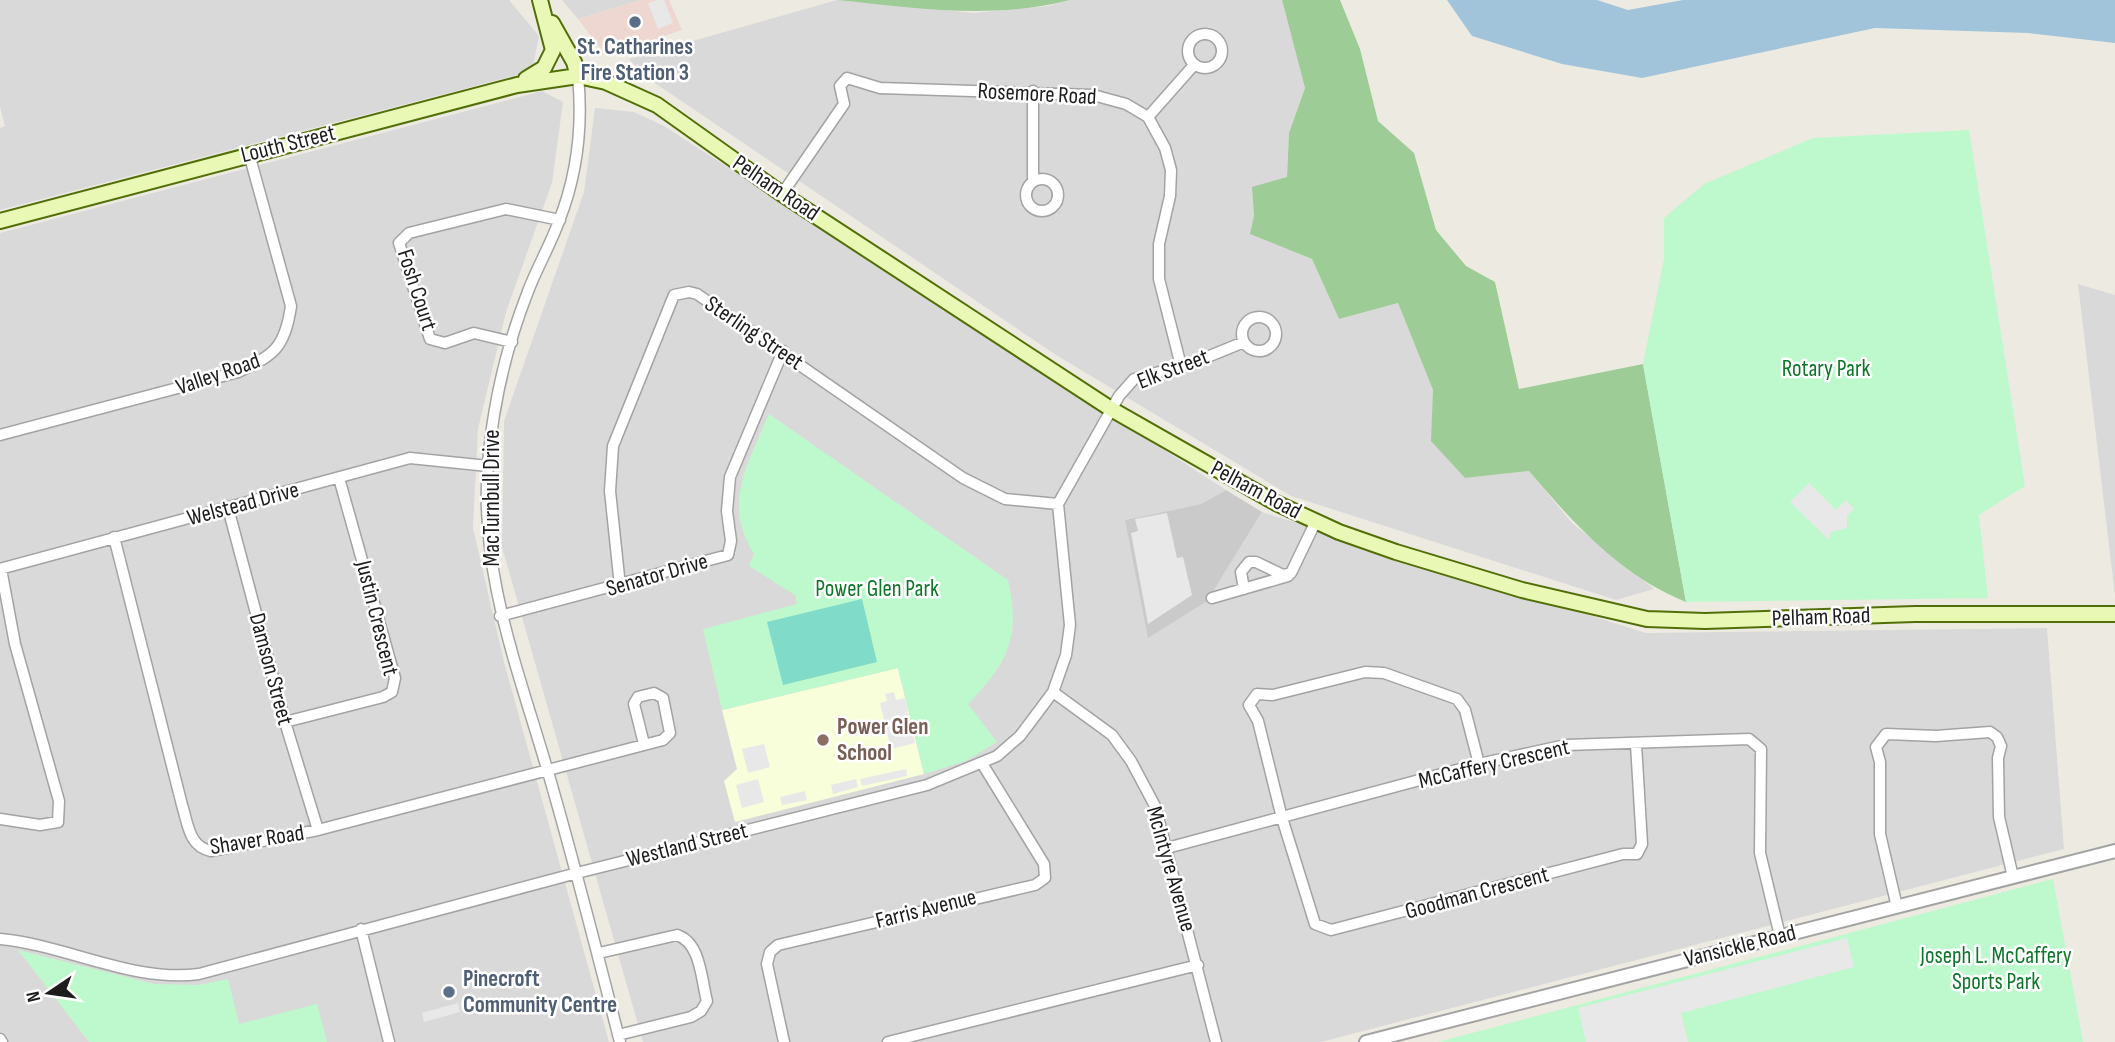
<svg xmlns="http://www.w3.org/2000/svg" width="2115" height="1042" viewBox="0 0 2115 1042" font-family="'Sofia Sans Condensed',sans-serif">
<rect width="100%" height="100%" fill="#edebe1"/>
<!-- residential -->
<path fill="#dad9d9" d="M0 0H509L539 36 532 71 0 210V128L5 126 0 107Z
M562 0H641L578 19Z
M837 0 974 13 1048 6 1070 0H1282L1305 88 1289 133 1287 177 1252 188 1254 216 1251 234 1312 259 1339 319 1398 303 1433 390 1432 441 1465 478 1529 471 1572 523 1654 589 1616 600 1291 496 1056 355 643 75 629 59Z
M542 91 563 102 552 183 506 312 478 429 473 528 504 662 609 1042H0V233Z
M595 108 634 112 664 126 1226 490 1201 504 1125 520 1207 601 1262 512 1646 633 2047 628 2064 849 1321 1042H643L502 547 504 421 584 192Z
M2078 284 2115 295V596Z"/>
<!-- commercial -->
<path fill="#eed7d0" d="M641 0H669L682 30 606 56 578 19Z"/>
<!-- education -->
<path fill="#f8fed9" d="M898 668 924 774 735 822 724 781 737 769 722 710Z"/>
<!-- religious -->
<path fill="#cacaca" d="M1226 490 1262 512 1207 601 1148 638 1125 520 1201 504Z"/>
<!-- forest -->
<path fill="#9dcc97" d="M837 0H1070C991 20 916 8 837 0Z
M1282 0H1340L1360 49 1378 121 1414 153 1436 230 1466 266 1495 282 1519 389 1643 364 1686 602C1621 576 1573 523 1529 471L1465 478 1431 441 1433 390 1398 303 1339 319 1312 259 1250 234 1254 216 1252 187 1287 177 1289 133 1305 88Z"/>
<!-- park -->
<path fill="#bef8cd" d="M1969 130 2025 486 1979 515 1988 598 1686 602 1643 364 1664 259V218L1704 184 1813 138Z
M769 414 1008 580C1021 637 1008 663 968 704L997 742 966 761 924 774 898 668 722 710 703 629 797 604 795 595 749 566 754 554C722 504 748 463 769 414Z
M2053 879 2083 1042H1438Z
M18 950 154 984 198 985 228 979 239 1024 317 1004 327 1042H89Z"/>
<!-- pitch -->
<path fill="#80dbc8" d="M862 599 877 662 783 685 767 622Z"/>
<!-- parking -->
<path fill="#e8e8e8" d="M657 0H664L673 23 658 29 648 3Z
M1809 483 1836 510 1846 500 1854 509 1847 516V528L1831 532 1829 540 1790 502Z
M1167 513 1177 558 1183 557 1192 595 1148 624 1131 533 1138 531 1135 519Z
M894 692 896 700 905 698 915 743 891 749 880 703 887 701 885 694Z
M764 744 770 767 748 773 742 749Z
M906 769 907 776 862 786 860 779Z
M758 779 764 802 742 808 736 785Z
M856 779 858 787 833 794 831 785Z
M805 791 807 800 782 805 780 797Z
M1847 938 1854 967 1681 1013 1688 1042H1586L1578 1008Z
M458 1003 460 1012 424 1022 422 1013Z"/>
<!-- water -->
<path fill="#a2c4da" d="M1447 0H1597L1628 10 1683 0H2115V43L2028 33 1875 28 1642 78 1562 64 1472 36Z"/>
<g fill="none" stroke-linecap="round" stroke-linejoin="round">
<!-- minor casing -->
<g stroke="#a3a3a3" stroke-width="13">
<path id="minor" d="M1188 51a17 17 0 1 1 34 0a17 17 0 1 1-34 0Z
M578 76C583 126 577 175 559 221 550 246 536 269 527 294 506 348 493 405 488 463 479 572 518 669 548 772 574 861 597 952 620 1042
M1148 117 1194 65
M1026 195a16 16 0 1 1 32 0a16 16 0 1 1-32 0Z
M1033 182V91
M782 194 844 104 840 86 847 78 880 88 1093 95 1126 104 1148 117 1165 148 1171 170 1170 196 1159 244V279L1181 366
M1242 334a17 17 0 1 1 34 0a17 17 0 1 1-34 0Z
M512 342 474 333 445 343 430 339 399 243 409 233 506 209 560 220
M0 435 238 372C274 355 285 348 291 306L249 154
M228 508 285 722 318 830
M114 537 182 805C188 824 189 847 211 851L318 830 663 740 670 733 663 698 654 693 638 697 634 704 644 744
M0 569 410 458 488 466
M620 586 610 491 613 446 674 295 689 292 697 294 963 478 1005 499 1058 504
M1244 589 1241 572 1249 562H1256L1283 575 1291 573 1316 521
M1212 598 1288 576
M500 616 728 555 731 541 727 511 730 477 783 351
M1053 692 1112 735 1131 761 1155 806 1216 1042
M285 722 383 697 392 692 395 678 339 478
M1479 764 1465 710 1457 699 1384 673 1365 672 1273 695 1257 694 1249 705 1258 721 1282 818 1315 924 1331 930 1623 854H1637L1642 844 1636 744
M0 819 40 825 58 822 59 801 15 644 1 569
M1167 848 1479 764 1566 745 1749 739 1761 749 1760 853 1780 936
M1897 907 1880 834V762L1876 747 1886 734 1936 736 1990 732 1997 737 2001 746 1998 758 1999 817 2013 877
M361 929 389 1042
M0 939C66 945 133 983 199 974L577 873 927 785 997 756 1020 736 1053 692 1066 655 1070 625 1058 504 1119 396 1134 379 1195 362 1244 342
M599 953 677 935C701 943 701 979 707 1001L701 1011 691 1017 618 1035
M0 1039 2 1042
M784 1042 767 964 770 952 778 945 1035 885 1045 878 1044 864 983 765
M888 1042 1198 965"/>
</g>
<!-- tertiary casing -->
<g stroke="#a3a3a3" stroke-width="16">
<path id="tertiary" d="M1366 1042 2115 851"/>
</g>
<!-- secondary casing -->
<g stroke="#526f07" stroke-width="18">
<path id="secondary" d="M552 23 574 62 578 76
M526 79 544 68 553 50 540 0
M0 221 517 85 578 76 606 82 657 105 782 194 1111 409 1276 503 1339 532 1396 552 1522 590 1647 619 1705 621 1915 614H2115"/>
</g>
<!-- minor -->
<use href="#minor" stroke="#fff" stroke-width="10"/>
<!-- tertiary -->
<use href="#tertiary" stroke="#fff" stroke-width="12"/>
<!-- secondary -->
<use href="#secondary" stroke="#e9f8b5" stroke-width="14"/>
</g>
<!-- markers -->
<g fill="#5c6f8a" stroke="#fff" stroke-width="2.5">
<circle cx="635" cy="22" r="7"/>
<circle cx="449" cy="992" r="7"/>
</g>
<circle fill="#8d6e63" stroke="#fff" stroke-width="2.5" cx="823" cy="740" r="7"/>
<g text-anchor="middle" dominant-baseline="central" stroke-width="5" stroke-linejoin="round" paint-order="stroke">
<!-- service labels -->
<g font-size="23" font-weight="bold" fill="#4e5e75" stroke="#fff">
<text x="635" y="47">St. Catharines<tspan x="635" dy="26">Fire Station 3</tspan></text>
<text x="463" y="979" text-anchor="start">Pinecroft<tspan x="463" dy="26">Community Centre</tspan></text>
</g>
<!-- street labels -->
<g font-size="23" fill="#1c1c1c" stroke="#fff">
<text transform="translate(1037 94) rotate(3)">Rosemore Road</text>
<text transform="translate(288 144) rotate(-14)">Louth Street</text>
<text transform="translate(776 188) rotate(34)">Pelham Road</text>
<text transform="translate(417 290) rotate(72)">Fosh Court</text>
<text transform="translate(754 333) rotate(34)">Sterling Street</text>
<text transform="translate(1173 369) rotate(-21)">Elk Street</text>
<text transform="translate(218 374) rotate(-19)">Valley Road</text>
<text transform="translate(1256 490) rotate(28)">Pelham Road</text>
<text transform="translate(492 498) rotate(-90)">MacTurnbull Drive</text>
<text transform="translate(243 504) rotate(-15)">Welstead Drive</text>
<text transform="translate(657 575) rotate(-16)">Senator Drive</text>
<text transform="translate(1821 617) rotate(-2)">Pelham Road</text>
<text transform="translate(377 618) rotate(76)">Justin Crescent</text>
<text transform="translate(271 669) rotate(75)">Damson Street</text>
<text transform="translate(1494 764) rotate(-13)">McCaffery Crescent</text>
<text transform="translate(257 840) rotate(-9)">Shaver Road</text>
<text transform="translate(687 845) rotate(-14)">Westland Street</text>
<text transform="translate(1171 869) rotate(74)">McIntyre Avenue</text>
<text transform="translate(1477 893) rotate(-15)">Goodman Crescent</text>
<text transform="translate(926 909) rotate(-14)">Farris Avenue</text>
<text transform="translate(1740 946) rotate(-14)">Vansickle Road</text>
</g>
<!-- park labels -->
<g font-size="23" fill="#0d7628" stroke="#fff">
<text x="1826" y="369">Rotary Park</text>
<text x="877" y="589">Power Glen Park</text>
<text x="1996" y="956">Joseph L. McCaffery<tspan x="1996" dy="26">Sports Park</tspan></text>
</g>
<!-- education labels -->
<g font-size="23" font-weight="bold" fill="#785e54" stroke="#fff" text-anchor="start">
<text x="837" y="727">Power Glen<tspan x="837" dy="26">School</tspan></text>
</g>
</g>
<!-- north arrow -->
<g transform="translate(49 993) rotate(257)" stroke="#ffffff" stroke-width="5" paint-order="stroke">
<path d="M0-5L12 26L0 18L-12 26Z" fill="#1c1c1c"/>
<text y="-10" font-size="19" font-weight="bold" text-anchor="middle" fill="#1c1c1c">N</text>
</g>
</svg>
